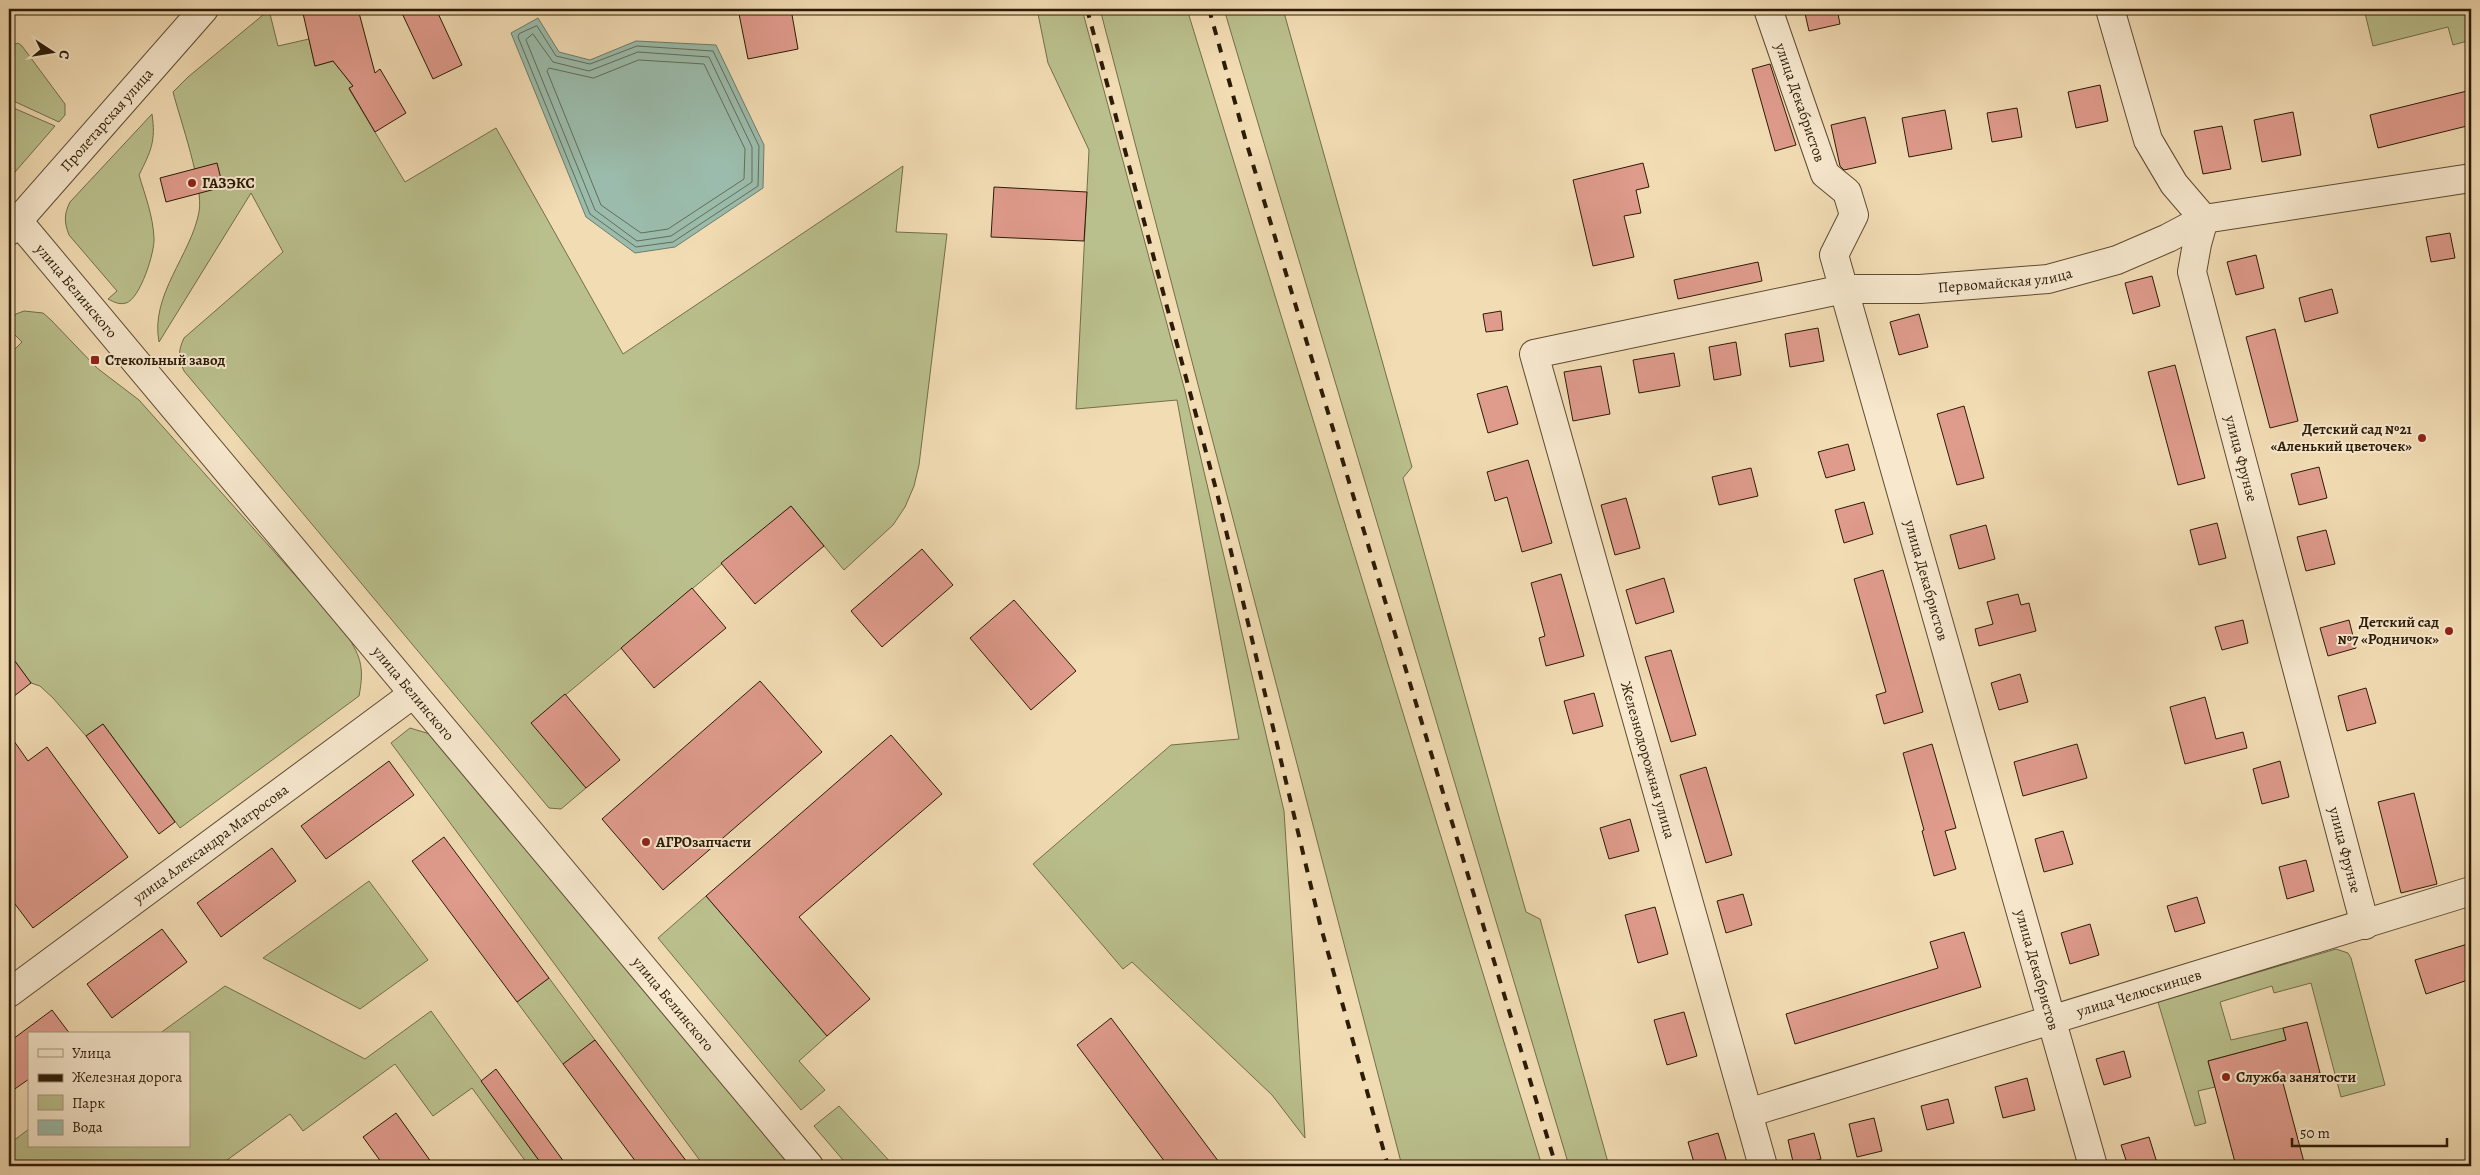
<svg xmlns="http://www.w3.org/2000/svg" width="2480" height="1175" viewBox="0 0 2480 1175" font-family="Alegreya,serif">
<rect width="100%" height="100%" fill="#f2dcb4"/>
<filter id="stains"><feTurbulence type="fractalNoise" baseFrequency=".004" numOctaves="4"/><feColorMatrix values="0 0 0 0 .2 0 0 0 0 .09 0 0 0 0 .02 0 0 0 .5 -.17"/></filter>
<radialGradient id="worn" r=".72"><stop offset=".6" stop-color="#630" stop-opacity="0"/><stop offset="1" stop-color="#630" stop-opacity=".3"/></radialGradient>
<!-- green -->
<path fill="#bac08d" stroke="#736e4a" d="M1037 9H1082L1185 391 1284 811 1305 1138 1272 1095 1132 962 1123 969 1033 864 1171 745 1239 739 1177 400 1076 409 1089 150 1048 63Z
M1100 9H1187L1542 1166H1402Z
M1224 9H1283L1412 467 1403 478 1526 912 1540 919 1609 1166H1569Z
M2364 9H2471V40L2453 45 2448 27 2373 46Z
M269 10 278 46 309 39 315 66 333 61 353 86 349 89 405 182 496 128 623 354 903 166 896 232 947 234 919 465 914 486 905 507 893 525 844 570 791 506 532 723 586 788 561 809 549 808 184 371C178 358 178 351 184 338L283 252 251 193 159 342C150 295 191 255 199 212 204 187 180 119 173 92L188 77Z
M18 43 22 46 65 104V115L59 122 9 99V47Z
M9 106 55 126 9 179Z
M152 114C156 141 151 151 139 175 145 195 153 216 154 238 155 252 140 299 126 303 119 305 114 302 108 299L117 291 69 235C64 222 64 214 70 202Z
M24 311 43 313 51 320 97 368 139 400 343 629C360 655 365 665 359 696L180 828 103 724 86 736 53 698 40 686 31 683 9 653V355L22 342 9 329V322L16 314Z
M410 728 430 734 793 1166H704L391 743Z
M369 881 428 960 360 1009 263 958Z
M706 896 827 1036 799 1061 825 1090 801 1110 658 938Z
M2336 949 2348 953 2351 958 2385 1085 2341 1097 2311 983 2274 993 2272 986 2220 1002 2231 1040 2283 1028 2286 1040 2208 1061 2215 1087 2198 1091 2206 1123 2195 1126 2158 1002Z
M549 978 595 1040 563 1064 517 1002Z
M225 986 365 1059 431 1011 543 1166H529L472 1088 433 1116 395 1064 303 1131 290 1114 219 1166H9V1144L29 1129V1146H189V1034H159Z
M839 1106 894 1166H848L814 1126Z"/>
<!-- water -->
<path fill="#9bbcac" stroke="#6f7c6a" d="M538 18 559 52 590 60 636 41 716 45 764 145 763 188 675 247 635 253 586 217 511 33Z"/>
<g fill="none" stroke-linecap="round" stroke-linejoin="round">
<!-- shore -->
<path stroke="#646c59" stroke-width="1" d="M537 26 556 56 590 64 637 46 713 51 759 146 758 186 673 242 636 247 590 214 518 37 519 34Z
M533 34 553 62 589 71 638 52 709 57 752 147V182L671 236 637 241 595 210 526 40Z
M639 60 704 64 745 149 744 179 668 229 641 233 601 205 547 71 549 68 593 78Z"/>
</g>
<!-- building -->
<path fill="#df9b8c" stroke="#2c1b06" d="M302 9H358L375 73 380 69 406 113 375 132 349 88 353 86 333 61 315 66Z
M400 9H436L462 65 433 79Z
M738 9H791L798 49 748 59Z
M1804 9H1837L1840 24 1809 31Z
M1770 64 1796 145 1775 151 1752 69Z
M2100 85 2108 121 2076 128 2068 92Z
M2471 90V125L2378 148 2370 115Z
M2017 108 2022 137 1992 142 1987 113Z
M1945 110 1952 149 1909 157 1902 118Z
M2293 112 2301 155 2262 162 2254 120Z
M1865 117 1876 163 1844 170 1840 166 1831 125Z
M2222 126 2231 169 2203 174 2194 131Z
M217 163 223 187 166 202 160 178Z
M1643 163 1649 187 1636 190 1641 213 1624 216 1634 257 1593 266 1573 180Z
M994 187 1087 192 1084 241 991 237Z
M2450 233 2455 258 2431 262 2426 237Z
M2256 255 2264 288 2236 295 2227 262Z
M1758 262 1762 281 1678 299 1674 280Z
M2152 276 2160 306 2133 314 2125 283Z
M2332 289 2338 313 2305 322 2299 298Z
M1501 311 1503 330 1486 332 1483 314Z
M1919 314 1928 347 1899 355 1890 322Z
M1818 328 1824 361 1790 367 1785 334Z
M2275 329 2298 421 2270 428 2246 337Z
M1736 342 1741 375 1714 380 1709 347Z
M1674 353 1680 386 1639 393 1633 360Z
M2175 365 2205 478 2178 485 2148 372Z
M1601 366 1610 414 1573 421 1564 372Z
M1507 386 1518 424 1488 433 1477 394Z
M1964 406 1984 478 1957 485 1937 414Z
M1848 444 1855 470 1826 478 1818 452Z
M1528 460 1552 543 1522 552 1507 497 1495 501 1487 472Z
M2319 467 2327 498 2299 505 2291 474Z
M1751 468 1758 496 1719 505 1712 477Z
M1626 498 1640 548 1615 555 1601 505Z
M1864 502 1873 534 1844 543 1835 510Z
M791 506 824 546 755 604 721 563Z
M2217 523 2226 558 2199 565 2190 530Z
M1986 525 1995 559 1959 569 1950 535Z
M2326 530 2335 564 2306 571 2297 537Z
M922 549 953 585 882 647 851 611Z
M1883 570 1923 712 1884 724 1876 695 1886 692 1854 579Z
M1561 574 1584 656 1546 666 1539 638 1545 636 1531 583Z
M1664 578 1674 612 1636 624 1626 590Z
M692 588 726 628 654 688 621 648Z
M2018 594 2021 605 2029 603 2036 631 1979 646 1975 629 1993 624 1987 602Z
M1014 600 1076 671 1031 710 970 638Z
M2243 620 2248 643 2222 650 2215 627Z
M2349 620 2356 648 2328 656 2320 628Z
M1671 650 1696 735 1671 742 1645 657Z
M9 653 31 683 9 700Z
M2020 674 2028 702 1999 710 1991 683Z
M760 681 822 752 663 890 602 819Z
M2366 688 2376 723 2347 731 2338 696Z
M1594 693 1603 726 1573 734 1564 701Z
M565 694 620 760 586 788 531 723Z
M2205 697 2216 739 2243 732 2247 748 2185 764 2170 707Z
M103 724 175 822 159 834 86 736Z
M9 734 28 761 47 747 128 857 33 928 9 896Z
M891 735 942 794 799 917 870 999 827 1036 706 896Z
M1932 744 1956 828 1945 831 1956 869 1934 876 1922 831 1924 830 1903 753Z
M2077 744 2087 778 2023 796 2014 762Z
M389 761 414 795 326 859 301 826Z
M2280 761 2289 797 2262 804 2253 769Z
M1706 767 1732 855 1706 863 1680 775Z
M2414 793 2437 884 2401 893 2378 802Z
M1630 819 1639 851 1609 859 1600 828Z
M2063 831 2073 864 2044 872 2035 839Z
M444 837 549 978 517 1002 412 861Z
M272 848 296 881 221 937 197 903Z
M2306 860 2314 891 2287 899 2279 867Z
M1743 894 1752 925 1726 933 1717 901Z
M2197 897 2205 923 2175 932 2167 906Z
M1655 907 1668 954 1638 963 1625 915Z
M2090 924 2099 955 2070 964 2061 933Z
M162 929 187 962 112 1018 87 984Z
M1964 932 1981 987 1795 1044 1786 1014 1938 968 1930 942Z
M2471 943V979L2426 994 2415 960Z
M52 1010 70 1034H29V1079L9 1093V1042Z
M1684 1012 1697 1056 1667 1065 1654 1020Z
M1111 1018 1222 1166H1168L1077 1045Z
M2307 1022 2320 1073 2283 1083 2305 1166H2236L2208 1061 2286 1040 2283 1028Z
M595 1040 690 1166H639L563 1064Z
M2124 1051 2131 1077 2104 1085 2096 1059Z
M496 1069 567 1166H543L481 1081Z
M2027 1078 2035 1110 2003 1118 1995 1087Z
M1948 1099 1954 1123 1927 1130 1921 1106Z
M396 1113 434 1166H384L363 1137Z
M1874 1118 1882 1151 1857 1157 1849 1124Z
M1718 1133 1728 1166H1695L1688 1142Z
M1814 1133 1821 1159 1794 1166 1788 1140Z
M2149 1137 2158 1166H2128L2121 1145Z"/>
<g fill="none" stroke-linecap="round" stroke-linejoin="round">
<!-- minor casing -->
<g stroke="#5e4b32" stroke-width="30">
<g id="minor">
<path id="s1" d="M1768 9 1825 174 1847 192 1854 215 1834 255 2093 1166"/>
<path id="s2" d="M2110 9 2148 140 2174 184 2204 219 2197 244 2192 272 2365 925"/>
<path id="s3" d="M18 221 809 1166"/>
<path id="s4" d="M9 231 204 9"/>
<path id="s5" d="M9 993 413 694"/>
<path id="s6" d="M1748 1113 2471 891"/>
<path id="s7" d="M1763 1166 1534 354 1844 289H1920L2048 279 2117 260 2168 238 2204 219 2471 178"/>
</g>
</g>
<!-- minor -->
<use href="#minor" stroke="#f7e8ce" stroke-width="28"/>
<!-- rail -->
<path stroke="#2c1b06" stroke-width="4" stroke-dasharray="9 9" stroke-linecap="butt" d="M1087 9 1217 493 1320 924 1388 1166
M1209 9 1245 138 1556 1166"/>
</g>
<!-- markers -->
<g fill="#8f2418" stroke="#f7e8ce" stroke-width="2">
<circle cx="192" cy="183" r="5"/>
<rect x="90" y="355" width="10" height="10" rx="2.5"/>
<circle cx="2422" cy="438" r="5"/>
<circle cx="2449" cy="631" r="5"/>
<circle cx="646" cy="842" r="5"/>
<circle cx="2226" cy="1077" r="5"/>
</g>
<g text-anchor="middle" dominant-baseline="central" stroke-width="4" stroke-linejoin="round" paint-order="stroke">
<!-- street labels -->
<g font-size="15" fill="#2c1b06" stroke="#f7e8ce">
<text stroke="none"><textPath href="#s1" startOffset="99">улица Декабристов</textPath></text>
<text stroke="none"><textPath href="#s4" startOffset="148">Пролетарская улица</textPath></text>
<text stroke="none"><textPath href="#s7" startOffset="1322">Первомайская улица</textPath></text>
<text stroke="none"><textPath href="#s3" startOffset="91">улица Белинского</textPath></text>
<text stroke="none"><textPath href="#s2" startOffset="481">улица Фрунзе</textPath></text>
<text stroke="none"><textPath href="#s1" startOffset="610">улица Декабристов</textPath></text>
<text stroke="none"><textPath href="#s3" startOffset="616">улица Белинского</textPath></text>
<text transform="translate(1648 760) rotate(74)">Железнодорожная улица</text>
<text stroke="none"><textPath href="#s5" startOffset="251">улица Александра Матросова</textPath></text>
<text stroke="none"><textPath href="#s2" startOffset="886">улица Фрунзе</textPath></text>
<text stroke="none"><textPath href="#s1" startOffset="1015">улица Декабристов</textPath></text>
<text stroke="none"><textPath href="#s6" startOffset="409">улица Челюскинцев</textPath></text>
<text stroke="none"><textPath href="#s3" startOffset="1021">улица Белинского</textPath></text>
</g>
<!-- poi labels -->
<g font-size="15" font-weight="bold" fill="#2c1b06" stroke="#f7e8ce" text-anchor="start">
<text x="202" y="183">ГАЗЭКС</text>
<text x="105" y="360">Стекольный завод</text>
<text x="2412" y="429" text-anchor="end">Детский сад №21<tspan x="2412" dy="17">«Аленький цветочек»</tspan></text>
<text x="2439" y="622" text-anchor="end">Детский сад<tspan x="2439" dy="17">№7 «Родничок»</tspan></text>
<text x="656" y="842">АГРОзапчасти</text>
<text x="2236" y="1077">Служба занятости</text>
</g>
</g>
<!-- margin -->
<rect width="2480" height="1175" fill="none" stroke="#f2dcb4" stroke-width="30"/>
<rect x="10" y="10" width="2460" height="1155" fill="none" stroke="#2c1b06" stroke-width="2.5"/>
<rect x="15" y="15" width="2450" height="1145" fill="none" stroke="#2c1b06"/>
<!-- legend -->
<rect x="28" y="1032" width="162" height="115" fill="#f7e8ce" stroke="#a6967e"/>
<rect x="38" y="1049" width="25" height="8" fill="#f7e8ce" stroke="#a6967e"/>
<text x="72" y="1058" font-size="15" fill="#2c1b06">Улица</text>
<rect x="38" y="1074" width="25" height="8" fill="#2c1b06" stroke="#a6967e"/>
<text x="72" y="1082" font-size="15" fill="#2c1b06">Железная дорога</text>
<rect x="38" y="1095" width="25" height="15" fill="#bac08d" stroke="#a6967e"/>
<text x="72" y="1108" font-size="15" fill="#2c1b06">Парк</text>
<rect x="38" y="1120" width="25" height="15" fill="#9bbcac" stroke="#a6967e"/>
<text x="72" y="1132" font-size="15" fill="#2c1b06">Вода</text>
<!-- north arrow -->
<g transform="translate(52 52) rotate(102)" stroke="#f7e8ce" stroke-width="4" paint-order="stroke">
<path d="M0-4L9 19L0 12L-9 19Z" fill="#2c1b06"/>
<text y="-8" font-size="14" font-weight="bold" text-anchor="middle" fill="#2c1b06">С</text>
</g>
<!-- scale -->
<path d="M2292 1138v8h155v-8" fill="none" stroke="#2c1b06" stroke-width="2.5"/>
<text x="2300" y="1138" font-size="15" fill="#2c1b06" stroke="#f7e8ce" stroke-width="4" paint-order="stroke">50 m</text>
<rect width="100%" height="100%" filter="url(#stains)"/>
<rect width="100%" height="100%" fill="url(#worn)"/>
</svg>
